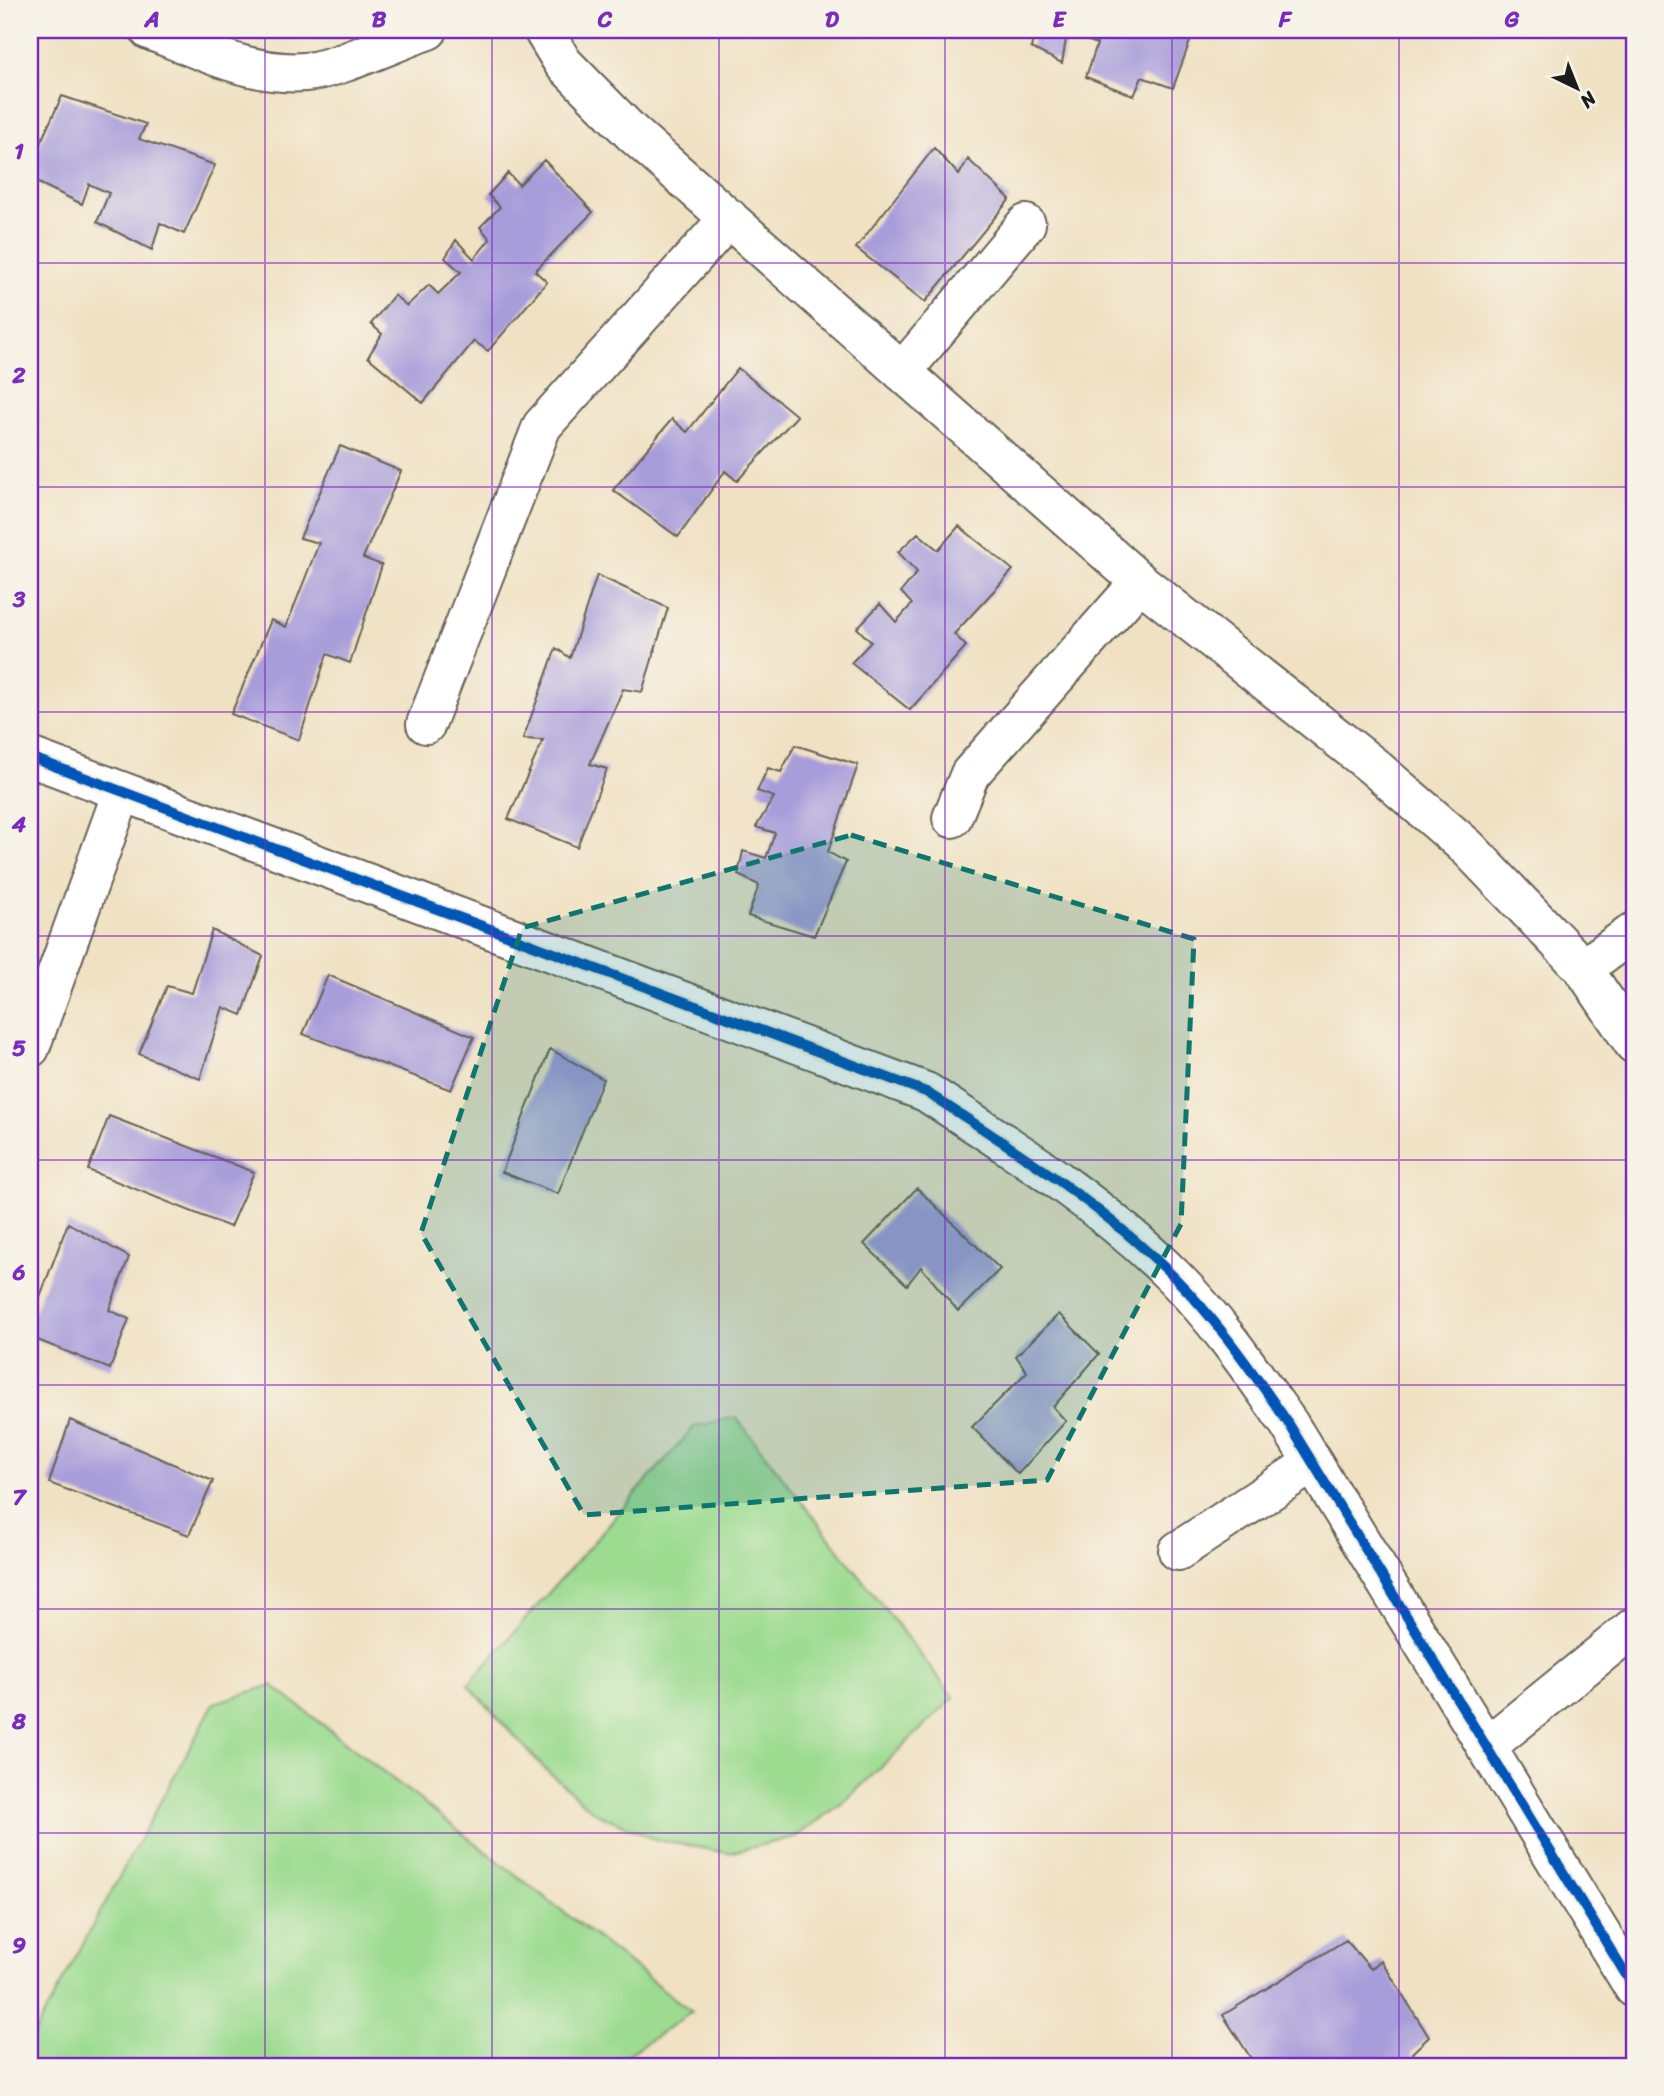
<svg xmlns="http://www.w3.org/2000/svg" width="1664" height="2096" viewBox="0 0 1664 2096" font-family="Sriracha,sans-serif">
<rect width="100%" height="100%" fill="#f7f3e8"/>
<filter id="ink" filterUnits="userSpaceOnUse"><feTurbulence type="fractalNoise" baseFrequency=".0143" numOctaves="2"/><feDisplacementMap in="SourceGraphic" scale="14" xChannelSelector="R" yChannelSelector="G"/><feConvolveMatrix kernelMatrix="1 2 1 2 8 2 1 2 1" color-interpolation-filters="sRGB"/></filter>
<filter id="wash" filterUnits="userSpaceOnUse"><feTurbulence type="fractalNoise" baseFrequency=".00686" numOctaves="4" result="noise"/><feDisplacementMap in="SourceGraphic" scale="28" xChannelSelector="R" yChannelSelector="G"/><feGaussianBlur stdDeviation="1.57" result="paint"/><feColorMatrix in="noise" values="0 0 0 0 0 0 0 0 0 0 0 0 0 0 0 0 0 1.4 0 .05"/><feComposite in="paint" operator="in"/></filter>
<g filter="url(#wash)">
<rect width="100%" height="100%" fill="#f0e1c3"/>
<!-- green -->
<path fill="#9cdb90" stroke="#5c7c56" stroke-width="2" d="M736 1417 954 1698 844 1802 795 1837 728 1853 654 1839 594 1812 543 1767 468 1685 694 1427Z
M272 1685 692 2012 611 2066H30V2041L214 1703Z"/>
<g id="blocks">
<!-- building -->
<path fill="#a79dda" d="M1035 30H1194L1173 88 1142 77 1134 96 1086 77 1097 44 1067 33 1062 63 1031 48Z
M62 96 146 124 139 139 215 165 184 234 160 223 152 250 97 222 109 193 89 184 82 204 30 179V165Z
M934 148 959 175 968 159 1010 199 925 302 856 248Z
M544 160 593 212 535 271 547 282 488 351 474 341 423 403 368 357 382 334 371 324 394 295 407 306 429 285 438 294 461 272 445 258 456 240 474 259 490 239 480 227 500 207 488 195 508 173 519 185Z
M738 368 797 416 737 481 725 471 678 537 613 490 672 419 687 432Z
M340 446 401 471 363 558 382 565 350 663 327 654 299 740 231 714 271 620 286 627 319 543 300 538Z
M959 526 1013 570 954 634 966 646 910 710 851 663 871 642 857 628 880 604 896 622 912 604 901 592 917 572 898 552 918 533 938 550Z
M597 575 668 608 642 692 623 689 590 764 607 769 577 847 508 819 543 740 523 739 556 648 570 658Z
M795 745 858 765 828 852 846 862 814 936 748 916 759 885 738 875 743 851 766 858 775 833 756 827 774 797 757 791 768 768 781 772Z
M212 930 263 956 242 1015 223 1007 200 1079 139 1054 167 986 192 993Z
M328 975 474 1037 451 1090 303 1034Z
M550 1049 603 1079 558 1194 502 1172Z
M109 1116 254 1172 230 1227 88 1170Z
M917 1188 1000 1269 958 1311 921 1267 907 1285 864 1244Z
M68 1223 129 1257 109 1310 129 1319 110 1369 30 1337V1323Z
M1059 1314 1099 1354 1053 1407 1066 1421 1018 1474 972 1427 1027 1372 1016 1356Z
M70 1420 213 1481 189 1535 49 1483Z
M1346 1940 1371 1969 1381 1960 1429 2037 1412 2053 1419 2066H1256L1223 2015Z"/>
</g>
</g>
<g filter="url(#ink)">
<use href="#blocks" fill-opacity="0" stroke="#666156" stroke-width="2"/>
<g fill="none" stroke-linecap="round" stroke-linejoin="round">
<!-- minor casing -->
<g stroke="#666156" stroke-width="42">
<path id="minor" d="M149 30C199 49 250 76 305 72 336 70 396 41 428 30
M543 30 563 63 632 133 1140 582 1373 766 1468 848 1583 968 1634 1044
M902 372 1026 224
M426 724 542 426 729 218
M30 757 926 1092C1014 1149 1100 1203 1174 1277 1218 1321 1253 1373 1289 1424L1634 1988
M952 818 970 774 1140 582
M1583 968 1634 932
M30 1048 122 792
M1178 1551 1313 1463
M1486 1747 1634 1627"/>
</g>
<!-- minor -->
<use href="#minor" stroke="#fff" stroke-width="38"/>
<!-- cycleway casing -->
<g stroke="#f7f3e8" stroke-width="15">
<path id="cycleway" d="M30 757 926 1092C1014 1149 1100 1203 1174 1277 1218 1321 1253 1373 1289 1424L1634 1988"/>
</g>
<!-- cycleway -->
<use href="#cycleway" stroke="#0057b8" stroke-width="10"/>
</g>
</g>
<!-- marked area -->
<path fill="#0f766e" fill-opacity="0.2" stroke="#0f766e" stroke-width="5" stroke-dasharray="14 9" stroke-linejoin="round" d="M851 835 1194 939 1181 1224 1047 1480 584 1515 421 1233 522 928Z"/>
<!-- grid -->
<path fill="none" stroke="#7b2cbf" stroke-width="2" stroke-opacity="0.55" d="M265 30V2066M492 30V2066M719 30V2066M945 30V2066M1172 30V2066M1399 30V2066M30 263H1634M30 487H1634M30 712H1634M30 936H1634M30 1160H1634M30 1385H1634M30 1609H1634M30 1833H1634"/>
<!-- margin -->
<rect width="1664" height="2096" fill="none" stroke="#f7f3e8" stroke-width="77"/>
<!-- north arrow -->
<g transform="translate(1577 88) rotate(137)" stroke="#f7f3e8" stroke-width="5" paint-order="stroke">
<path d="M0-5L12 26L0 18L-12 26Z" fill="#1c1c1c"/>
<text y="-10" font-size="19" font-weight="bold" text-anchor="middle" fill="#1c1c1c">N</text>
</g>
<rect x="38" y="38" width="1588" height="2020" fill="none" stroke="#7b2cbf" stroke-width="2.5"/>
<g font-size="23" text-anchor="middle" font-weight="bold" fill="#7b2cbf">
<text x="152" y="27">A</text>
<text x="379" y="27">B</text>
<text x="605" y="27">C</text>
<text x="832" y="27">D</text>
<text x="1059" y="27">E</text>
<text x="1285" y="27">F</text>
<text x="1512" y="27">G</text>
<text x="19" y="159">1</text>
<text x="19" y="383">2</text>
<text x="19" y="607">3</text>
<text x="19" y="832">4</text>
<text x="19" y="1056">5</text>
<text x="19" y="1280">6</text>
<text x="19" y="1505">7</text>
<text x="19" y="1729">8</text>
<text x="19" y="1953">9</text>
</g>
</svg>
